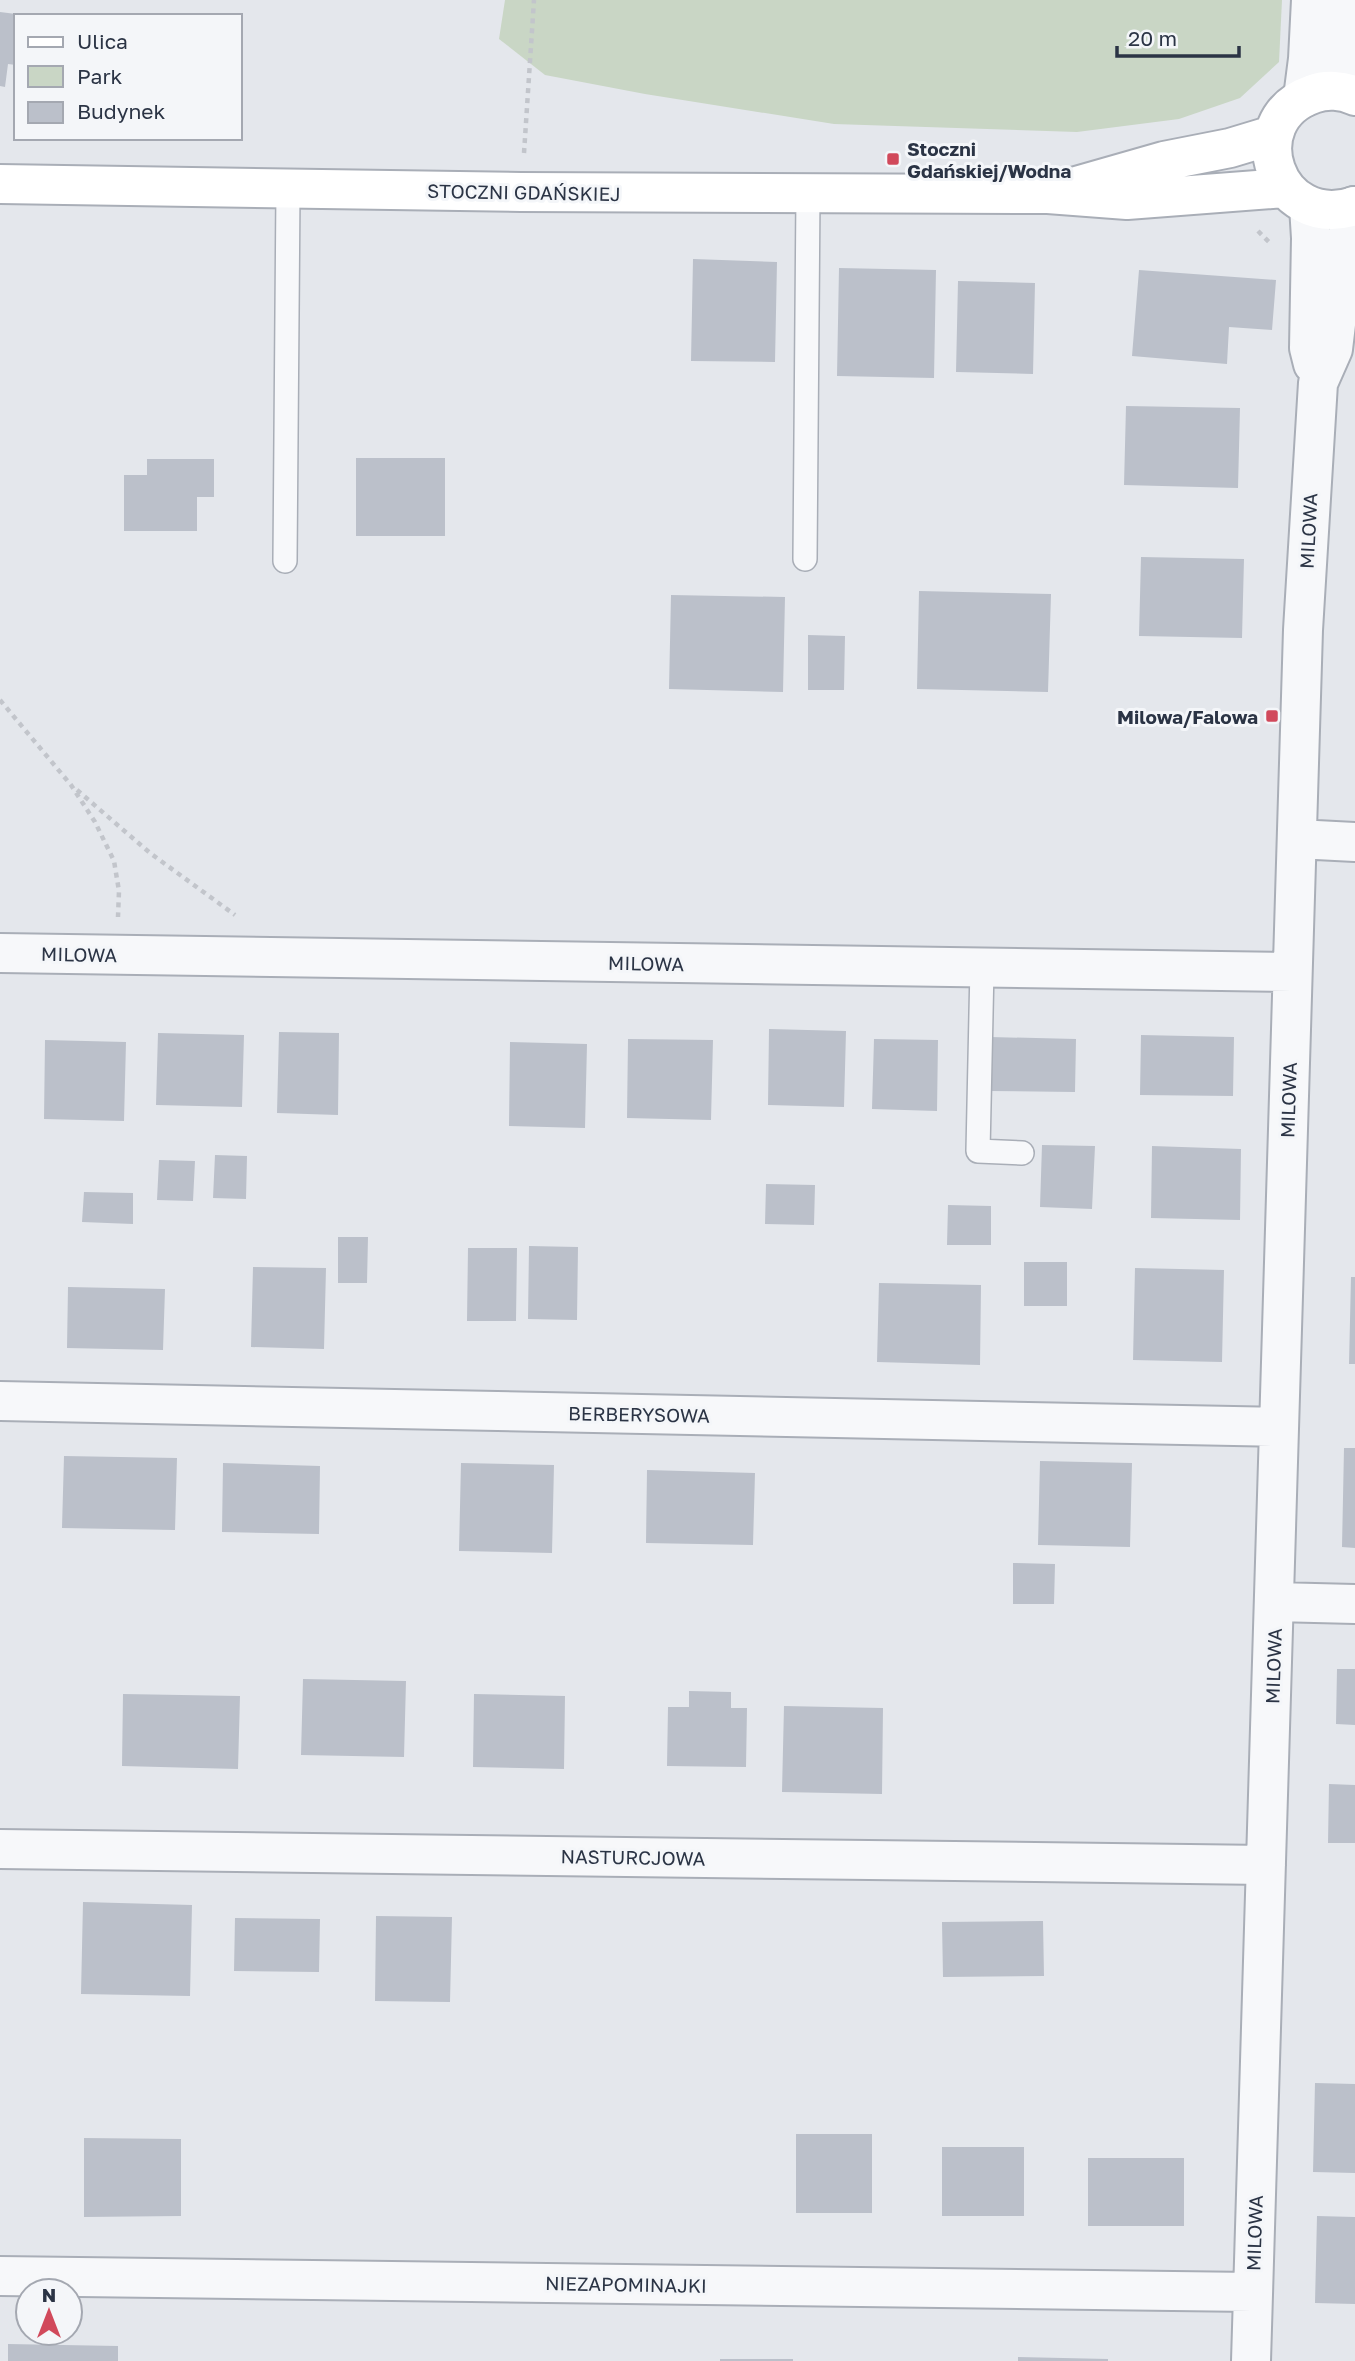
<svg xmlns="http://www.w3.org/2000/svg" width="1355" height="2361" viewBox="0 0 1355 2361" font-family="'Golos Text',sans-serif">
<rect width="100%" height="100%" fill="#e4e7ec"/>
<!-- green -->
<path fill="#c9d6c5" d="M505 0H1282L1279 62 1240 98 1179 119 1077 132 834 124 645 94 545 75 499 39Z"/>
<!-- building -->
<path fill="#bbc0ca" d="M0 12 16 14V65L8 64 5 87 0 86Z
M693 259 777 262 775 362 691 361Z
M839 268 936 270 934 378 837 376Z
M1139 270 1276 280 1272 330 1229 327 1227 364 1132 356Z
M958 281 1035 283 1033 374 956 372Z
M1126 406 1240 408 1238 488 1124 485Z
M356 458H445V536H356Z
M147 459H214V497H197V531H124V475H147Z
M1141 557 1244 559 1242 638 1139 636Z
M919 591 1051 594 1048 692 917 689Z
M671 595 785 597 783 692 669 689Z
M808 635 845 636 844 690H808Z
M769 1029 846 1031 844 1107 768 1105Z
M279 1032 339 1033 338 1115 277 1113Z
M158 1033 244 1035 242 1107 156 1105Z
M1141 1035 1234 1037 1233 1096 1140 1095Z
M990 1037 1076 1039 1075 1092 989 1091Z
M628 1039 713 1040 711 1120 627 1118Z
M874 1039 938 1040 937 1111 872 1109Z
M45 1040 126 1042 124 1121 44 1119Z
M510 1042 587 1044 585 1128 509 1126Z
M1042 1145 1095 1146 1092 1209 1040 1207Z
M1152 1146 1241 1149 1240 1220 1151 1218Z
M215 1155 247 1156 246 1199 213 1198Z
M159 1160 195 1161 193 1201 157 1200Z
M766 1184 815 1185 814 1225 765 1224Z
M84 1192 133 1193V1224L82 1222Z
M948 1205 991 1206V1245H947Z
M338 1237H368L367 1283H338Z
M529 1246 578 1247 577 1320 528 1319Z
M468 1248H517L516 1321H467Z
M1024 1262H1067V1306H1024Z
M253 1267 326 1268 324 1349 251 1347Z
M1135 1268 1224 1270 1222 1362 1133 1360Z
M1351 1277H1355V1364H1349Z
M879 1283 981 1285 980 1365 877 1362Z
M68 1287 165 1289 163 1350 67 1348Z
M1344 1448H1355V1548L1342 1547Z
M64 1456 177 1458 175 1530 62 1528Z
M1040 1461 1132 1463 1130 1547 1038 1545Z
M223 1463 320 1466 319 1534 222 1532Z
M461 1463 554 1465 552 1553 459 1551Z
M647 1470 755 1473 753 1545 646 1543Z
M1013 1563 1055 1564 1054 1604H1013Z
M1337 1669H1355V1725L1336 1724Z
M303 1679 406 1681 404 1757 301 1755Z
M689 1691 731 1692V1708H747L746 1767 667 1766 668 1707H689Z
M123 1694 240 1696 238 1769 122 1766Z
M474 1694 565 1696 564 1769 473 1767Z
M784 1706 883 1708 882 1794 782 1792Z
M1329 1784 1355 1785V1843H1328Z
M83 1902 192 1905 190 1996 81 1994Z
M376 1916 452 1917 450 2002 375 2001Z
M235 1918 320 1919 319 1972 234 1971Z
M1043 1921 1044 1976 943 1977 942 1922Z
M1315 2083 1355 2084V2173L1313 2172Z
M796 2134H872V2213H796Z
M84 2138 181 2139V2216L84 2217Z
M942 2147H1024V2216H942Z
M1088 2158H1184V2226H1088Z
M1317 2216 1355 2217V2304L1315 2303Z
M8 2344 118 2346V2361H8Z
M1018 2357 1108 2359V2361H1018Z
M720 2359H793V2361H720Z"/>
<g fill="none" stroke-linecap="round" stroke-linejoin="round">
<!-- lane casing -->
<g stroke="#a9aeb7" stroke-width="26">
<path id="lane" d="M805 559 808 194
M285 561 288 190
M982 968 978 1151 1022 1153"/>
</g>
<!-- street casing -->
<g stroke="#a9aeb7" stroke-width="42">
<path id="street" d="M1345 0 1342 60 1349 93
M1303 98 1308 59 1311 0
M1309 206 1311 238 1309 348 1313 364
M1297 839 1355 842
M0 953 1292 972
M0 1401 1279 1427
M1275 1602 1355 1604
M0 1849 1266 1865
M0 2276 1252 2292
M1251 2361 1303 630 1318 383 1333 349 1345 249 1354 206"/>
</g>
<!-- secondary casing -->
<g stroke="#a9aeb7" stroke-width="42">
<path id="secondary" d="M1355 96C1343 90 1326 89 1313 94 1238 120 1275 232 1355 206
M0 184 521 192 1048 194 1127 200 1284 188
M1073 187 1164 161 1230 148 1273 135"/>
</g>
<!-- path -->
<path stroke="#c2c5cb" stroke-width="4.5" stroke-dasharray="5 5" stroke-linecap="butt" d="M524 153 534 0
M1258 231 1272 245
M0 700 71 785 95 822 114 861 119 891 118 917
M77 790 150 853 235 915"/>
<!-- lane -->
<use href="#lane" stroke="#f7f8fa" stroke-width="23"/>
<!-- street -->
<use href="#street" stroke="#f7f8fa" stroke-width="38"/>
<!-- secondary -->
<use href="#secondary" stroke="#fff" stroke-width="38"/>
</g>
<!-- markers -->
<g fill="#d1495b" stroke="#f4f6f9" stroke-width="2.5">
<rect x="886" y="152" width="14" height="14" rx="3.5"/>
<rect x="1265" y="709" width="14" height="14" rx="3.5"/>
</g>
<g text-anchor="middle" dominant-baseline="central" stroke-width="6" stroke-linejoin="round" paint-order="stroke">
<!-- poi labels -->
<g font-size="19" font-weight="bold" fill="#2b3445" stroke="#f4f6f9" text-anchor="start">
<text x="907" y="148">Stoczni<tspan x="907" dy="22">Gdańskiej/Wodna</tspan></text>
<text x="1258" y="716" text-anchor="end">Milowa/Falowa</text>
</g>
<!-- street labels -->
<g font-size="19" fill="#2b3445" stroke="#f4f6f9">
<text transform="translate(524 192) rotate(1)">STOCZNI GDAŃSKIEJ</text>
<text transform="translate(1308 531) rotate(-87)">MILOWA</text>
<text transform="translate(79 954) rotate(1)">MILOWA</text>
<text transform="translate(646 963) rotate(1)">MILOWA</text>
<text transform="translate(1288 1100) rotate(-88)">MILOWA</text>
<text transform="translate(639 1414) rotate(1)">BERBERYSOWA</text>
<text transform="translate(1273 1666) rotate(-88)">MILOWA</text>
<text transform="translate(633 1857) rotate(1)">NASTURCJOWA</text>
<text transform="translate(1254 2233) rotate(-88)">MILOWA</text>
<text transform="translate(626 2284) rotate(1)">NIEZAPOMINAJKI</text>
</g>
</g>
<!-- legend -->
<rect x="14" y="14" width="228" height="126" fill="#f4f6f9" stroke="#a4a8b1" stroke-width="2"/>
<rect x="28" y="37" width="35" height="10" fill="#ffffff" stroke="#a4a8b1" stroke-width="2"/>
<text x="77" y="49" font-size="21" fill="#2b3445">Ulica</text>
<rect x="28" y="66" width="35" height="21" fill="#c9d6c5" stroke="#a4a8b1" stroke-width="2"/>
<text x="77" y="84" font-size="21" fill="#2b3445">Park</text>
<rect x="28" y="102" width="35" height="21" fill="#bbc0ca" stroke="#a4a8b1" stroke-width="2"/>
<text x="77" y="119" font-size="21" fill="#2b3445">Budynek</text>
<!-- north arrow -->
<g transform="translate(49 2312)"><circle r="33" fill="#f4f6f9" stroke="#a4a8b1" stroke-width="2"/>
<path d="M0-5L12 26L0 18L-12 26Z" fill="#d1495b"/>
<text y="-10" font-size="19" font-weight="bold" text-anchor="middle" fill="#2b3445">N</text>
</g>
<!-- scale -->
<path d="M1117 46v10h122v-10" fill="none" stroke="#2b3445" stroke-width="3.5"/>
<text x="1128" y="46" font-size="21" fill="#2b3445" stroke="#f4f6f9" stroke-width="5" paint-order="stroke">20 m</text>
</svg>
